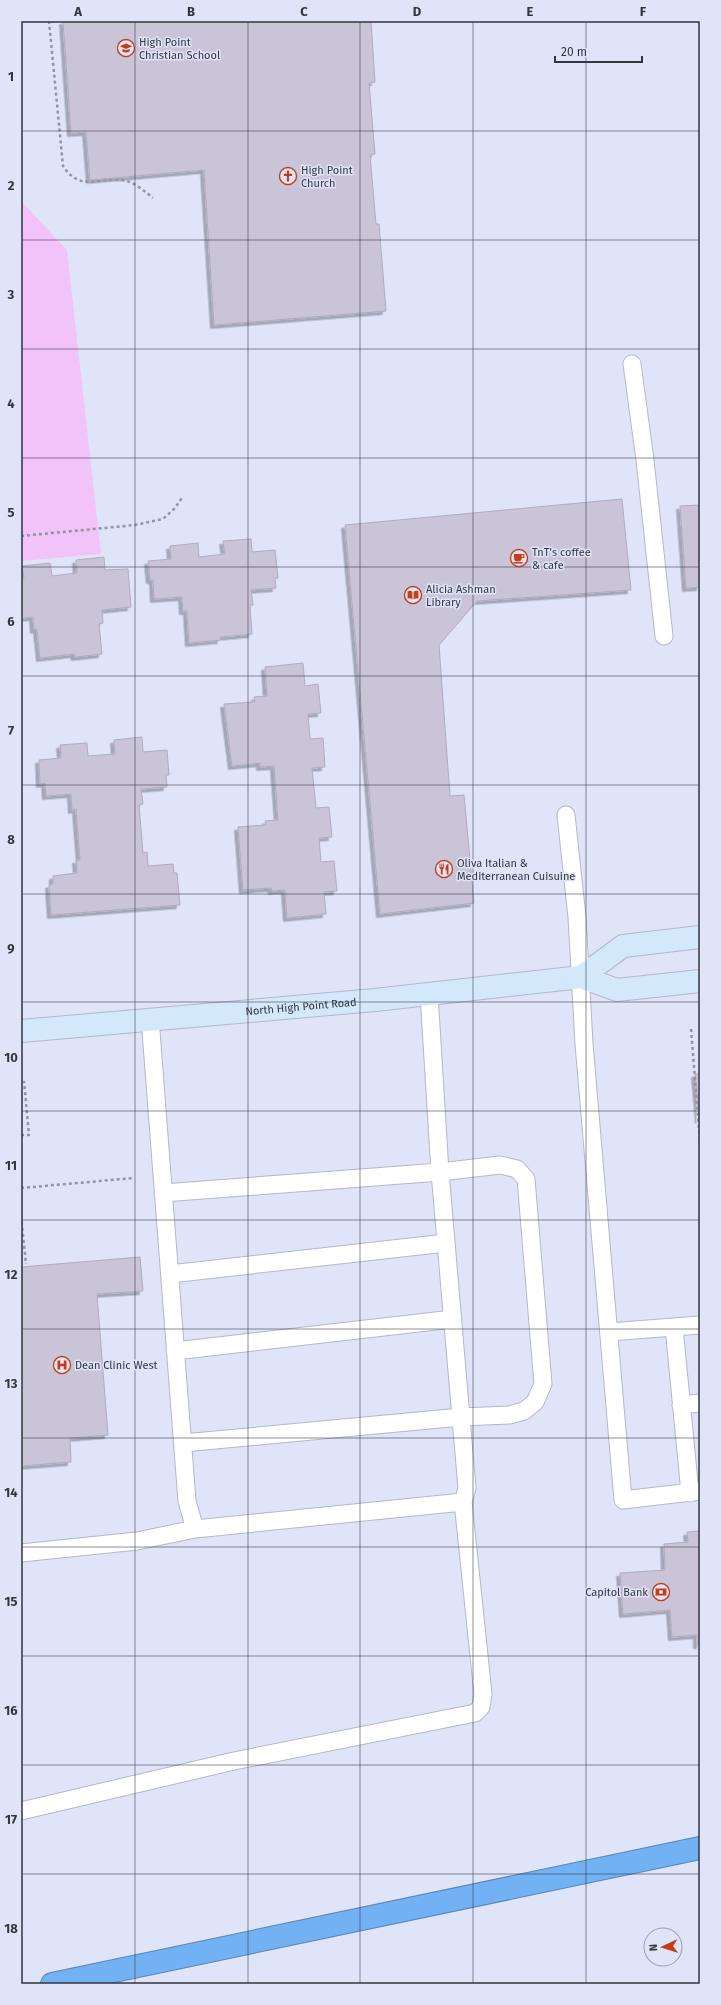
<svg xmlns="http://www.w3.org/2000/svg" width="721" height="2005" viewBox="0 0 721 2005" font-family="'Fira Sans',sans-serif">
<defs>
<filter id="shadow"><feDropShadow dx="-3.5" dy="3.5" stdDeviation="0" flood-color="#0004"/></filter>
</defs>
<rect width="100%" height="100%" fill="#dfe4f9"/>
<!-- green -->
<path fill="#f2c3f8" d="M21 201 67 250 101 554 21 561Z"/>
<!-- building -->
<path fill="#c9c4d8" stroke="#b1abbf" filter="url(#shadow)" d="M63 21H371L375 82 369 83 375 154 370 155 376 224H379L386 311 214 325 204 170 90 180 86 132 71 133Z
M622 499 631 590 477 601 439 645 450 796 464 795 474 903 380 914 345 525Z
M700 505V587L686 588 680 506Z
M251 539 252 552 275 550 278 578H275L276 588 251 590 253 605H250L252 634 220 637 221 640 189 643 187 611H183L182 597 154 599 153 580H150L148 561 171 559 170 546 198 543 199 557 225 554 223 541Z
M104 557 105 570 128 569 131 607 102 610 103 623 99 624 102 654 75 657 74 654 40 658 37 629 34 630 33 617 21 618V579H24L22 566 50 563 52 576 77 573 76 560Z
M303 663 305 686 318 684 321 713 308 714 310 739 323 738 325 767 312 768 316 808 329 807 332 837 319 838 321 862 334 861 337 891 324 892 326 914 287 918 285 890 272 891 271 888 243 890 238 827 266 825 265 821 278 820 274 766 260 767V763L232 766 224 704 255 702 254 697 267 696 265 667Z
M142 737 143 752 167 750 169 775H166L167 787 141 789 143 804 139 805 143 853 147 852 148 866 173 864 174 873H177L180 905 51 915 49 885 53 884V876L77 873 76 860H80L76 809 72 810 71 794 46 796 45 783 40 784 39 760 61 758 60 745 87 743 88 756 115 754 114 740Z
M695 1074H700L699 1120Z
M140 1257 143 1291 97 1294 108 1435 70 1438 71 1462 21 1466V1267Z
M700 1531V1645H697V1635L672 1637 670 1610 623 1614 620 1573 665 1570 664 1544 688 1542 687 1532Z"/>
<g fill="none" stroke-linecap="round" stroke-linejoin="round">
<!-- lane casing -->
<g stroke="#b2b8cb" stroke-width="19">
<path id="lane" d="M632 364 645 460 664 636
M566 815 577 917 584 1044 623 1500 700 1491
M150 1018 187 1501 195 1529 463 1502 467 1488 440 1172 429 994
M163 1193 440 1172 500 1165 517 1169 526 1179 543 1384 535 1402 524 1411 509 1415 461 1417 183 1443
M170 1274 446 1243
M674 1327 690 1493
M609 1332 700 1325
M175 1351 453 1319
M681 1405 700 1403
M21 1553 137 1541 195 1529
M21 1811 234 1761 475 1713 481 1707 483 1694 463 1502"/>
</g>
<!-- secondary casing -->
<g stroke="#b2b8cb" stroke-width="24">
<g id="secondary">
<path d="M581 977 623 946 700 937"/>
<path id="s1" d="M21 1031 375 1000 581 977 617 990 700 981"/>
</g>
</g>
<!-- highway casing -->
<g stroke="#5b86b4" stroke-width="24">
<path id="highway" d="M52 1984 700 1848"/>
</g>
<!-- path -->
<path stroke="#9194a3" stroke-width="2.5" stroke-dasharray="3 3" stroke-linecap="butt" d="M49 21 63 166C81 194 101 175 127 181 136 184 146 192 153 198
M21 536 135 525 163 519 174 509 182 498
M691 1029 700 1141
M21 1135H29L24 1081
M21 1188 134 1178
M21 1216 26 1264"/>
<!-- lane -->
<use href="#lane" stroke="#fff" stroke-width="17"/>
<!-- secondary -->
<use href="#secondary" stroke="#d4e8fc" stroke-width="22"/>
<!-- highway -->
<use href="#highway" stroke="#71b1f4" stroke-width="22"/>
</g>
<!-- grid -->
<path fill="none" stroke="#33353d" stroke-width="1" stroke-opacity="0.55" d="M135 21V1984M248 21V1984M360 21V1984M473 21V1984M586 21V1984M21 131H700M21 240H700M21 349H700M21 458H700M21 567H700M21 676H700M21 785H700M21 894H700M21 1002H700M21 1111H700M21 1220H700M21 1329H700M21 1438H700M21 1547H700M21 1656H700M21 1765H700M21 1874H700"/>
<!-- icons -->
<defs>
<g id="school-ring" transform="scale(0.9)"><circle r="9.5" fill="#dfe4f9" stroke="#c53c15" stroke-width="1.5"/><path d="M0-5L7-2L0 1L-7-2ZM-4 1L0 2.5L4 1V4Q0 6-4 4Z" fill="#c53c15"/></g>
<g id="church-ring" transform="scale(0.9)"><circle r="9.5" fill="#dfe4f9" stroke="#c53c15" stroke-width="1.5"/><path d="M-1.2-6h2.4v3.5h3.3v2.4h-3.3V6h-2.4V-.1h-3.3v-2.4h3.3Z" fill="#c53c15"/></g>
<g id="cafe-ring" transform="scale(0.9)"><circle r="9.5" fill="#dfe4f9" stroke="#c53c15" stroke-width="1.5"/><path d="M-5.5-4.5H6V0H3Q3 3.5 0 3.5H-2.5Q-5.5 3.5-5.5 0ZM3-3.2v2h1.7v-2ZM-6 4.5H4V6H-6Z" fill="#c53c15"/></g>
<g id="library-ring" transform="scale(0.9)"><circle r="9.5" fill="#dfe4f9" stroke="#c53c15" stroke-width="1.5"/><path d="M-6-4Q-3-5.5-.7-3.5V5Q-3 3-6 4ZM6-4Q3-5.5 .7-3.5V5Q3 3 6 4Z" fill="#c53c15"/></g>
<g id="restaurant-ring" transform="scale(0.9)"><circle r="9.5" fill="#dfe4f9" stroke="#c53c15" stroke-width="1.5"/><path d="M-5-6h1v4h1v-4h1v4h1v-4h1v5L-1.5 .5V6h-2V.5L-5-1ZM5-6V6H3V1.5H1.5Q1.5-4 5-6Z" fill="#c53c15"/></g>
<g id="hospital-ring" transform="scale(0.9)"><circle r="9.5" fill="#dfe4f9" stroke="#c53c15" stroke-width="1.5"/><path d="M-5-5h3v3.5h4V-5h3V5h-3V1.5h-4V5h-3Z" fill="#c53c15"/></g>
<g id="bank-ring" transform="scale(0.9)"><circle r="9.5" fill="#dfe4f9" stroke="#c53c15" stroke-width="1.5"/><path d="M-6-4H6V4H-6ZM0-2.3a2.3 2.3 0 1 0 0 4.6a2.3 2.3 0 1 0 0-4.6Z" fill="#c53c15"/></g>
</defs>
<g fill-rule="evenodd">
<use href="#school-ring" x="126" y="48"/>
<use href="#church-ring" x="288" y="176"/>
<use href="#cafe-ring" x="519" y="558"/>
<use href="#library-ring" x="413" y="595"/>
<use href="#restaurant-ring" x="444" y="869"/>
<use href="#hospital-ring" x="62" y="1365"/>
<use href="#bank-ring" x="661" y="1592"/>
</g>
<g text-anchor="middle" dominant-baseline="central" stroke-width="3" stroke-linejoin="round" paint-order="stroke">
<!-- poi labels -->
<g font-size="11" fill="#33353d" stroke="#dfe4f9" text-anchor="start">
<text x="139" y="42">High Point<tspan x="139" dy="13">Christian School</tspan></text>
<text x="301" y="170">High Point<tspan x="301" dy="13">Church</tspan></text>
<text x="532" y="552">TnT's coffee<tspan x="532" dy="13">&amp; cafe</tspan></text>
<text x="426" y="589">Alicia Ashman<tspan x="426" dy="13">Library</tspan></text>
<text x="457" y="863">Oliva Italian &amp;<tspan x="457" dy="13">Mediterranean Cuisuine</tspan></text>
<text x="75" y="1365">Dean Clinic West</text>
<text x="648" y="1592" text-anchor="end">Capitol Bank</text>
</g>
<!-- street labels -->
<g font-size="11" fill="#33353d" stroke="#dfe4f9">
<text stroke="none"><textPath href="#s1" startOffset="281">North High Point Road</textPath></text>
</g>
</g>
<!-- border -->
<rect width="721" height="2005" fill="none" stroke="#dfe4f9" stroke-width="44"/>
<!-- north arrow -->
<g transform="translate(663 1947) rotate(266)"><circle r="19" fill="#dfe4f9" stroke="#9a9eae"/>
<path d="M0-3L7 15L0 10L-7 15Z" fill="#c53c15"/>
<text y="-6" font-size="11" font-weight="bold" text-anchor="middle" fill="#33353d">N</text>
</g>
<!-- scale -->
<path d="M555 56v6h87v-6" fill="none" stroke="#33353d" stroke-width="2"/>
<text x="561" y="56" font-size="12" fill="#33353d" stroke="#dfe4f9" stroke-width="3" paint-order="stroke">20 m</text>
<rect x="22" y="22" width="677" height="1961" fill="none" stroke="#33353d" stroke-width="1.5"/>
<g font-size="13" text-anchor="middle" font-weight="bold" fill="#33353d">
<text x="78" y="16">A</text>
<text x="191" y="16">B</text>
<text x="304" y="16">C</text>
<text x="417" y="16">D</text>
<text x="530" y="16">E</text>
<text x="643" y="16">F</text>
<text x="11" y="81">1</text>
<text x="11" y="190">2</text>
<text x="11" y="299">3</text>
<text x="11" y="408">4</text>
<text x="11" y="517">5</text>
<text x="11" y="626">6</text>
<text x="11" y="735">7</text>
<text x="11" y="844">8</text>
<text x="11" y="953">9</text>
<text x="11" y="1062">10</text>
<text x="11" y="1170">11</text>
<text x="11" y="1279">12</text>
<text x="11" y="1388">13</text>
<text x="11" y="1497">14</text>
<text x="11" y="1606">15</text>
<text x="11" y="1715">16</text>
<text x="11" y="1824">17</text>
<text x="11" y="1933">18</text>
</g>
</svg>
